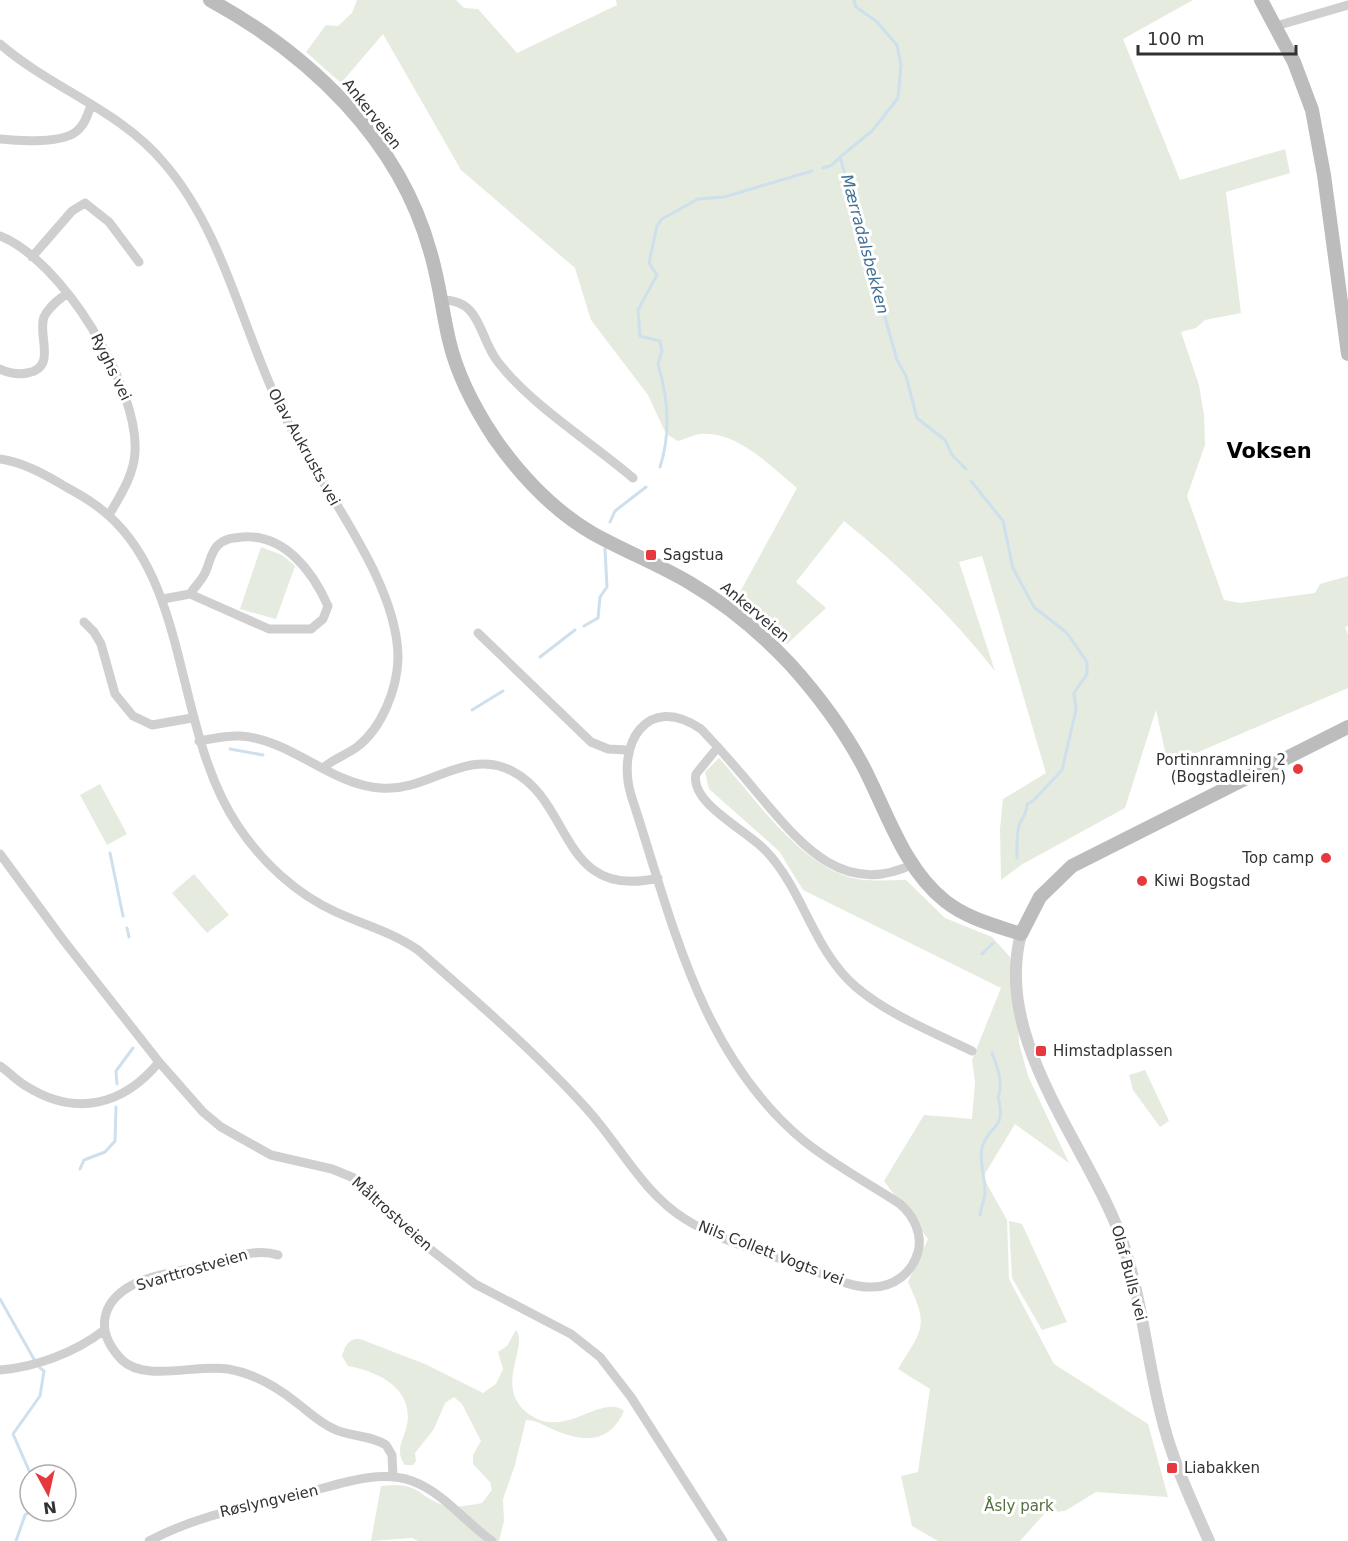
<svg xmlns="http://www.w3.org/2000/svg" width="1348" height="1541" viewBox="0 0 1348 1541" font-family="'DejaVu Sans',sans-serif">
<rect width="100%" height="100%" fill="#fff"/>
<!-- green -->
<path fill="#e5ebde" d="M357 0H456L464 8 478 9 517 53 617 5 616 0H1193L1123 39 1180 180 1285 149 1290 173 1226 192 1241 313 1205 320 1196 328 1181 332 1199 385 1204 415 1205 445 1187 496 1224 600 1240 603 1315 593 1320 584 1348 576V626L1345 627 1348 635V688L1168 765 1156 710 1125 808 1021 865 1001 880 1000 829 1003 799 1046 773 982 556 959 562 995 671C951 615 900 566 844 521L796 582 826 608 787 644 735 601 797 488C770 466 738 431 700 434 693 435 685 439 678 441L666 434 648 395 591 320 575 268 461 170 383 34 341 83 306 52 326 25 338 26 352 13Z
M261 547 282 555 295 566 276 619 240 609Z
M719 758C757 800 804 873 864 880 878 881 892 880 906 880L945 918 992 937 1010 957 1017 996 1019 1043 1028 1076 1069 1163 1015 1124 983 1177 1007 1220 1009 1279 1054 1364 1148 1424 1168 1497 1096 1492 1065 1511 1045 1513 1020 1541H938L912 1526 901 1476 918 1472 930 1389 898 1369C923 1328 929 1327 908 1282L928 1239 884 1181 924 1115 972 1119 975 1082 972 1060 1001 988 803 890 779 851 709 789 705 772Z
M100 784 127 834 107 845 80 795Z
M194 874 229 915 207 933 172 893Z
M1145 1070 1169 1121 1160 1127 1133 1090 1129 1075Z
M1009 1221 1022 1224 1067 1322 1042 1330 1012 1278Z
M516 1330C529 1345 495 1385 525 1411 562 1444 601 1392 624 1411 609 1445 582 1442 552 1429 544 1425 535 1420 526 1420L515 1465 503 1499 504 1521 499 1541H418L412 1538 371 1541 381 1486C420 1482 413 1493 443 1505 455 1509 470 1505 482 1503L492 1490 490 1482 473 1464V1455L481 1441 462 1404 454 1397 445 1403 434 1429 415 1453 416 1461 413 1465H405C394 1451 404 1439 407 1425 414 1388 377 1371 348 1366L342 1356C345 1346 348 1338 360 1339L425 1364 483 1393 496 1384 503 1369 498 1352 507 1346Z"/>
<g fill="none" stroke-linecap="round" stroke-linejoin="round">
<!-- stream -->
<path stroke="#cee0ed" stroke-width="3" d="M854 0 856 7 876 21 897 45 901 65 898 98 872 131 840 157 897 360 906 376 917 418 945 440 952 455 966 469
M823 168 832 165 840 157
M660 467C671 433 668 397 658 364L662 351 660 341 640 336 638 310 657 275 649 263 657 226 662 219 698 199 724 197 812 171
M971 481 1003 521 1013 568 1034 607 1067 633 1087 662V674L1074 693 1076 710 1062 770 1033 801 1027 804C1027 813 1024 815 1020 823 1016 832 1017 847 1017 858
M610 522 615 511 646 487
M584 626 598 618 600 597 607 587 605 549
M540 657 575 630
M472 710 503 691
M230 749 263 755
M110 853 123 916
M127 928 129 937
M982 954 993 943
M117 1084 116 1071 133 1048
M80 1169 84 1160 105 1152 115 1141 116 1107
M980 1215C981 1207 985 1199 985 1192 985 1178 979 1161 982 1148 989 1123 1007 1131 998 1097 1004 1084 997 1066 992 1053
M0 1299 35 1361
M31 1475 13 1434 40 1396 44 1371 40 1368
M16 1541 25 1515 31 1511"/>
<!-- minor -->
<path stroke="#cfcfcf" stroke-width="9" d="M1276 26 1348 5
M0 44C52 89 120 110 164 163 222 230 241 324 278 403 312 477 399 578 398 659 397 689 382 728 357 747 346 755 333 759 323 768
M0 139C18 141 65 144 78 130 85 124 88 114 91 105
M0 236C62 260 139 387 135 452 134 475 120 496 109 515
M32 257 72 211 85 203 109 222 139 262
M441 300C482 299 478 337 498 362 531 405 591 442 633 478
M0 369C9 373 18 375 27 373 58 368 37 335 44 317 49 306 59 300 67 293
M0 459C23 462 46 475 66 487 81 495 96 504 108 515 190 587 175 733 238 826 262 862 296 894 336 912 364 925 392 932 418 950 473 998 537 1054 586 1108 620 1145 642 1192 685 1219 721 1242 767 1253 807 1268 827 1275 850 1288 872 1287 894 1287 912 1273 918 1252 923 1234 913 1215 900 1204 868 1183 834 1165 804 1141 699 1054 672 919 631 795 616 744 647 692 701 729 721 750 740 772 759 795 799 842 843 899 913 864
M163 599 190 594C194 588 200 582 204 575 209 566 210 554 217 546 225 538 233 538 243 537 285 534 313 572 328 606L323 619 311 629H269L190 594
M84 622 94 632 101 644 115 694 133 716 152 725 192 718
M478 633 591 742 608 749 627 750
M199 741C212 739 226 735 240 736 291 739 329 784 380 788 427 793 465 747 512 771 573 802 560 901 658 878
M718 747 696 774C689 803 748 831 766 851 804 891 813 950 856 987 889 1015 933 1032 972 1051
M0 854 64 941 159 1062 203 1112 221 1127 271 1155 332 1169 354 1178 430 1249 475 1284 571 1334 600 1357 631 1397 723 1541
M0 1066C9 1072 17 1081 26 1086 75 1117 123 1106 159 1062
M278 1255C254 1247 227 1260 203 1266 183 1271 160 1273 141 1281 102 1297 92 1329 122 1360 144 1382 197 1364 228 1369 252 1373 277 1387 297 1403 309 1412 320 1423 334 1429 350 1437 371 1435 386 1445L392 1455 393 1476
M0 1370C36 1367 74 1353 103 1331
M149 1541C196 1516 245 1507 296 1495 333 1487 375 1468 412 1481 443 1492 465 1522 492 1541"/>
<!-- tertiary -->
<path stroke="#cfcfcf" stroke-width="12" d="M1021 934C992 1043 1092 1149 1124 1246 1142 1301 1147 1359 1161 1414 1171 1458 1191 1500 1209 1541"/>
<!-- secondary -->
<path stroke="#bcbcbc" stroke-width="14" d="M210 0C309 54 399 139 430 251 439 280 442 310 449 340 457 375 475 409 495 439 521 476 553 510 592 533 624 551 658 564 690 583 727 605 761 633 790 664 818 695 842 727 862 764 886 809 903 868 945 901 968 919 994 925 1021 934L1040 897 1072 866 1348 727
M1261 0 1294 62 1312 110 1324 175 1348 354"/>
</g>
<!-- markers -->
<g fill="#e5393e" stroke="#fff" stroke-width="2">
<rect x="645" y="549" width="12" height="12" rx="3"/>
<circle cx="1298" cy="769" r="6"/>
<circle cx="1326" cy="858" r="6"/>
<circle cx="1142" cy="881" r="6"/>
<rect x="1035" y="1045" width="12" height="12" rx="3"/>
<rect x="1166" y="1462" width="12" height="12" rx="3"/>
</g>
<g text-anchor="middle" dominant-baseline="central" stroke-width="6" stroke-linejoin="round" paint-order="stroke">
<!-- street labels -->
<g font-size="15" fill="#323232" stroke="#fff">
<text transform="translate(372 114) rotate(52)">Ankerveien</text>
<text transform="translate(111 367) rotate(64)">Ryghs vei</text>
<text transform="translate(304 447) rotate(61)">Olav Aukrusts vei</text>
<text transform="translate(755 612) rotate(40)">Ankerveien</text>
<text transform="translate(392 1214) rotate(42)">Måltrostveien</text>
<text transform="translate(771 1253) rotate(21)">Nils Collett Vogts vei</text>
<text transform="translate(192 1270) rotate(-16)">Svarttrostveien</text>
<text transform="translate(1129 1273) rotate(75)">Olaf Bulls vei</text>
<text transform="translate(269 1501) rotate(-13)">Røslyngveien</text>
</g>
<!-- poi labels -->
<g font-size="15" fill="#323232" stroke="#fff" text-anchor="start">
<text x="663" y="555">Sagstua</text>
<text x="1286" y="760" text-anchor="end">Portinnramning 2<tspan x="1286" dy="17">(Bogstadleiren)</tspan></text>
<text x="1314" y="858" text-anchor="end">Top camp</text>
<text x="1154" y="881">Kiwi Bogstad</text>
<text x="1053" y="1051">Himstadplassen</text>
<text x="1184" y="1468">Liabakken</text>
</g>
<!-- park labels -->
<g font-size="15" fill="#536f3f" stroke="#fff">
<text x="1019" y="1506">Åsly park</text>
</g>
<!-- water labels -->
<g font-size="16" font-style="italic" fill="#3f7095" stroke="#fff">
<text transform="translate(865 244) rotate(75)">Mærradalsbekken</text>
</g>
<!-- district labels -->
<g font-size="21" font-weight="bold" fill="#000" stroke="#fff">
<text x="1269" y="451">Voksen</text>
</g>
</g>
<!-- north arrow -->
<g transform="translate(48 1493) rotate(172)"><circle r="28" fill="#ffffff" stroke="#adadad" stroke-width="1.5"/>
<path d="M0-4.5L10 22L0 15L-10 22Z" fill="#e5393e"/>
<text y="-9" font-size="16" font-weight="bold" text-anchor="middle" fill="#323232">N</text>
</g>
<!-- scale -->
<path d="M1138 45v9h158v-9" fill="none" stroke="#323232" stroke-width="3"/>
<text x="1147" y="45" font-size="18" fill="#323232" stroke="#ffffff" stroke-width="4.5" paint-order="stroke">100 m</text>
</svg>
